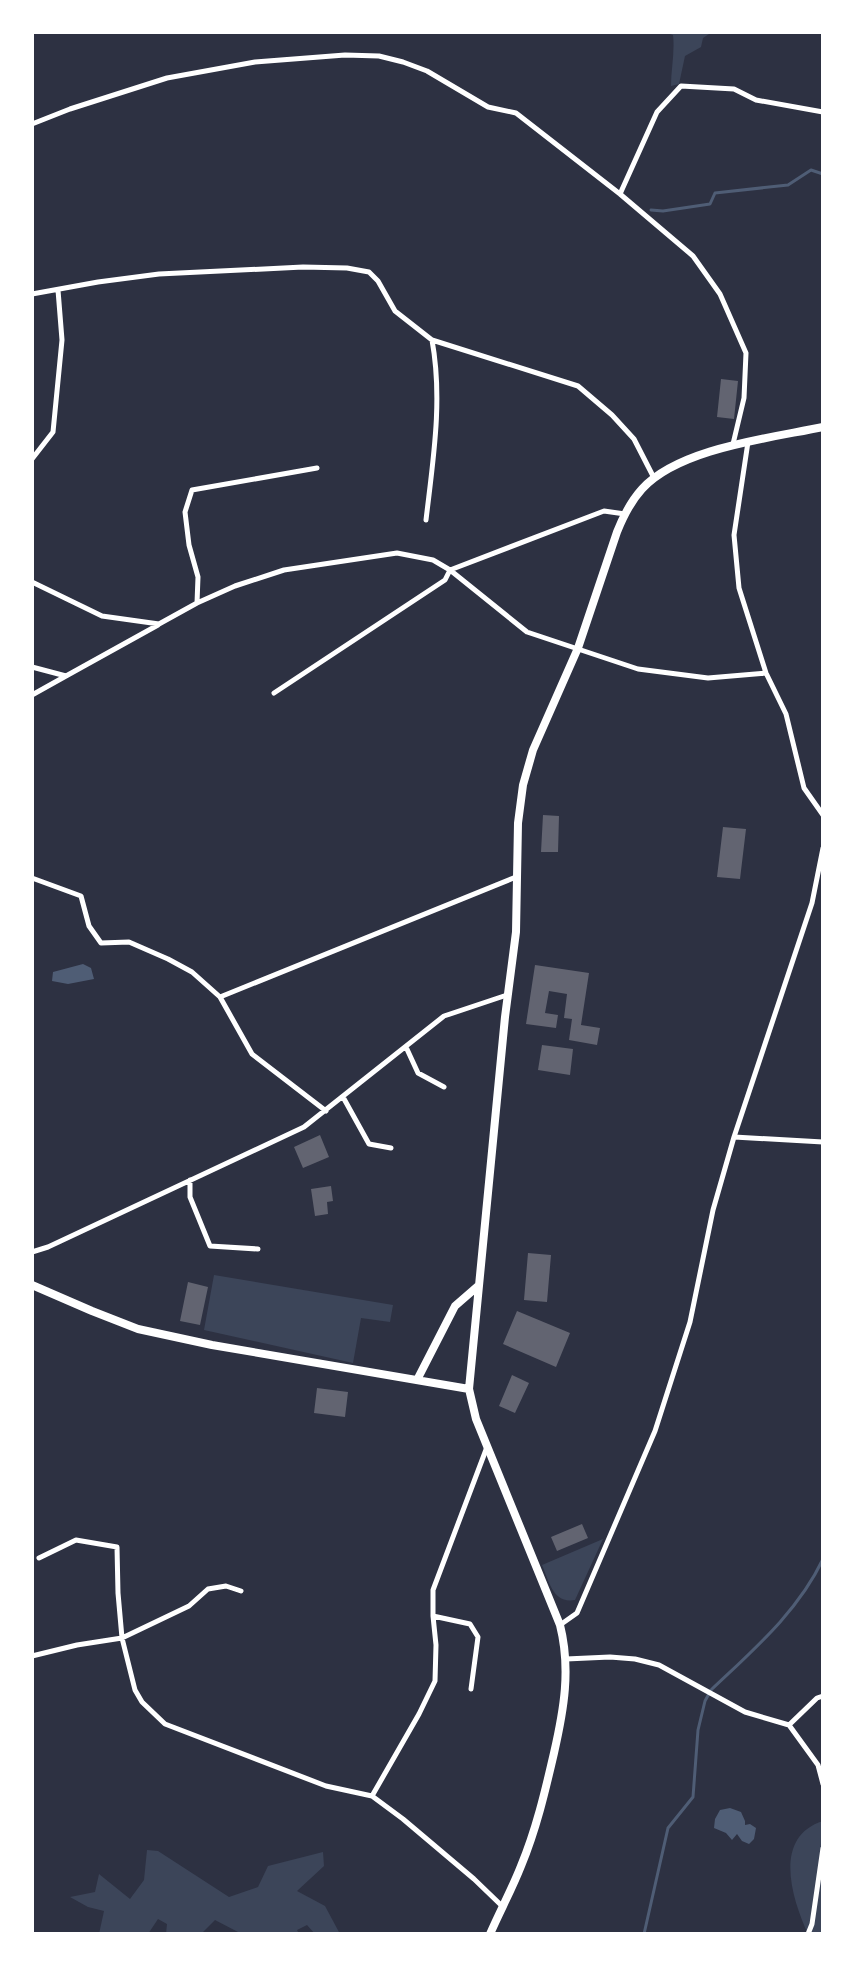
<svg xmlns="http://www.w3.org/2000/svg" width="855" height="1966" viewBox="0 0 855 1966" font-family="'Roboto Condensed',sans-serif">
<rect width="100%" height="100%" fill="#2d3142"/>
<!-- green -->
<path fill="#3c4559" d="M664 32H712L703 38 701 47 685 56 679 84 671 86C671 69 675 52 673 35Z
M214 1275 393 1305 390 1322 361 1318 353 1363 204 1330Z
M603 1539 575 1600C553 1604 549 1581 542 1565Z
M823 1821V1934H808C792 1899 772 1837 823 1821Z
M147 1850 158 1851 229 1897 258 1887 268 1866 323 1852 324 1866 297 1891 325 1906 340 1934H315L307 1925 297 1930 299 1934H238V1932L215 1920 201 1934H166L167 1924 158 1919 148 1934H99L104 1911 88 1907 70 1897 95 1892 99 1874 130 1899 144 1880Z"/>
<!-- water -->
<path fill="#4f5d75" d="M83 964 91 968 94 979 68 984 52 981 53 972Z
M730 1808 741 1812 745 1821V1825L750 1824 756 1828 754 1839 749 1844 742 1841 737 1834 732 1840 726 1833 714 1828 715 1819 720 1810Z"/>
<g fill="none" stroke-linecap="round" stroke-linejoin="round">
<!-- stream -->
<path stroke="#4f5d75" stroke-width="3" d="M651 210 663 211 710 204 715 193 788 185 811 170 823 174
M644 1934 668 1828 693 1797 698 1730 705 1701 711 1690C752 1651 798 1612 823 1559"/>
</g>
<!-- building -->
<path fill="#626471" d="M721 379 738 381 734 419 717 417Z
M543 815 559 816 558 852H541Z
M723 827 746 829 740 879 717 877Z
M535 965 589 973 581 1025 600 1028 597 1045 569 1040 572 1019 564 1018 567 994 549 991 545 1013 558 1015 556 1028 526 1024Z
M542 1045 573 1049 570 1075 538 1070Z
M320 1135 329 1157 303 1168 294 1147Z
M331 1186 333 1201 327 1202 328 1214 315 1216 311 1189Z
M528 1253 551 1255 547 1302 524 1300Z
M188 1282 208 1287 200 1325 180 1321Z
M517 1311 570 1333 556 1367 503 1344Z
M512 1375 529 1383 515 1413 499 1406Z
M317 1388 348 1392 345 1417 314 1413Z
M582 1524 588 1538 557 1551 551 1537Z"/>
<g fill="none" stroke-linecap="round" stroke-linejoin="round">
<!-- minor -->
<path stroke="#fff" stroke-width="5" d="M32 124 70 109 167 78 255 62 345 55 379 56 403 62 427 71 488 107 516 113 620 194 693 256 720 294 746 353 744 398 733 444
M620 194 657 112 681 86 734 89 756 100 823 112
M32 294 98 282 159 274 303 267 347 268 369 272 378 281 395 311 432 340 578 386 612 415 634 439 654 478
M748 442 734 535 739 588 766 673 786 714 804 788 823 815
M32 459 53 432 62 340 58 290
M426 520C433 460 443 400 432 340
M32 582 102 616 159 624 197 603 198 577 189 545 185 512 192 490 317 468
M197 603 235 586 284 570 397 553 433 560 450 570 604 511 625 514
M32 667 66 676 158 625
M274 693 445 580 450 570 527 632 638 669 708 678 766 673
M32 695 66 676
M32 878 81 896 89 926 101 943 129 942 168 959 192 972 220 997 252 1054 326 1111
M220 997 516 877
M406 1047 418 1073 444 1087
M343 1097 369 1144 391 1148
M734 1137 823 1142
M190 1180V1197L210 1246 258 1249
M32 1252 48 1247 304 1127 444 1016 507 995
M39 1558 76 1540 117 1547 118 1593 122 1638 189 1606 208 1589 226 1586 241 1591
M433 1616V1590L487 1447
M560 1625 577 1613 655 1431 690 1322 713 1210 734 1137 812 903 823 848
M32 1656 77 1645 122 1638 135 1690 142 1702 165 1724 326 1786 372 1796 403 1819 474 1879 502 1906
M566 1659 610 1657 635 1659 659 1665 745 1712 789 1725 817 1698 823 1696
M789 1725 818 1765 823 1784
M372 1796 419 1714 435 1681 436 1645 433 1616 470 1624 478 1637 471 1689
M808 1934 812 1924 823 1848"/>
<!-- primary -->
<path stroke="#fff" stroke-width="8" d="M32 1285 92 1311 138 1329 212 1345 469 1389
M417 1380 455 1306 478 1286
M490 1934C500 1911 512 1889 521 1866 536 1830 545 1792 554 1753 564 1709 571 1669 560 1625L476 1419 469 1389 505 1017 516 932 518 823 523 785 533 750 578 648 617 532C623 517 631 501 642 489 679 448 771 438 823 427"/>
</g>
<!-- border -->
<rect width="855" height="1966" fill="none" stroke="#ffffff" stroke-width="68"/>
</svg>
